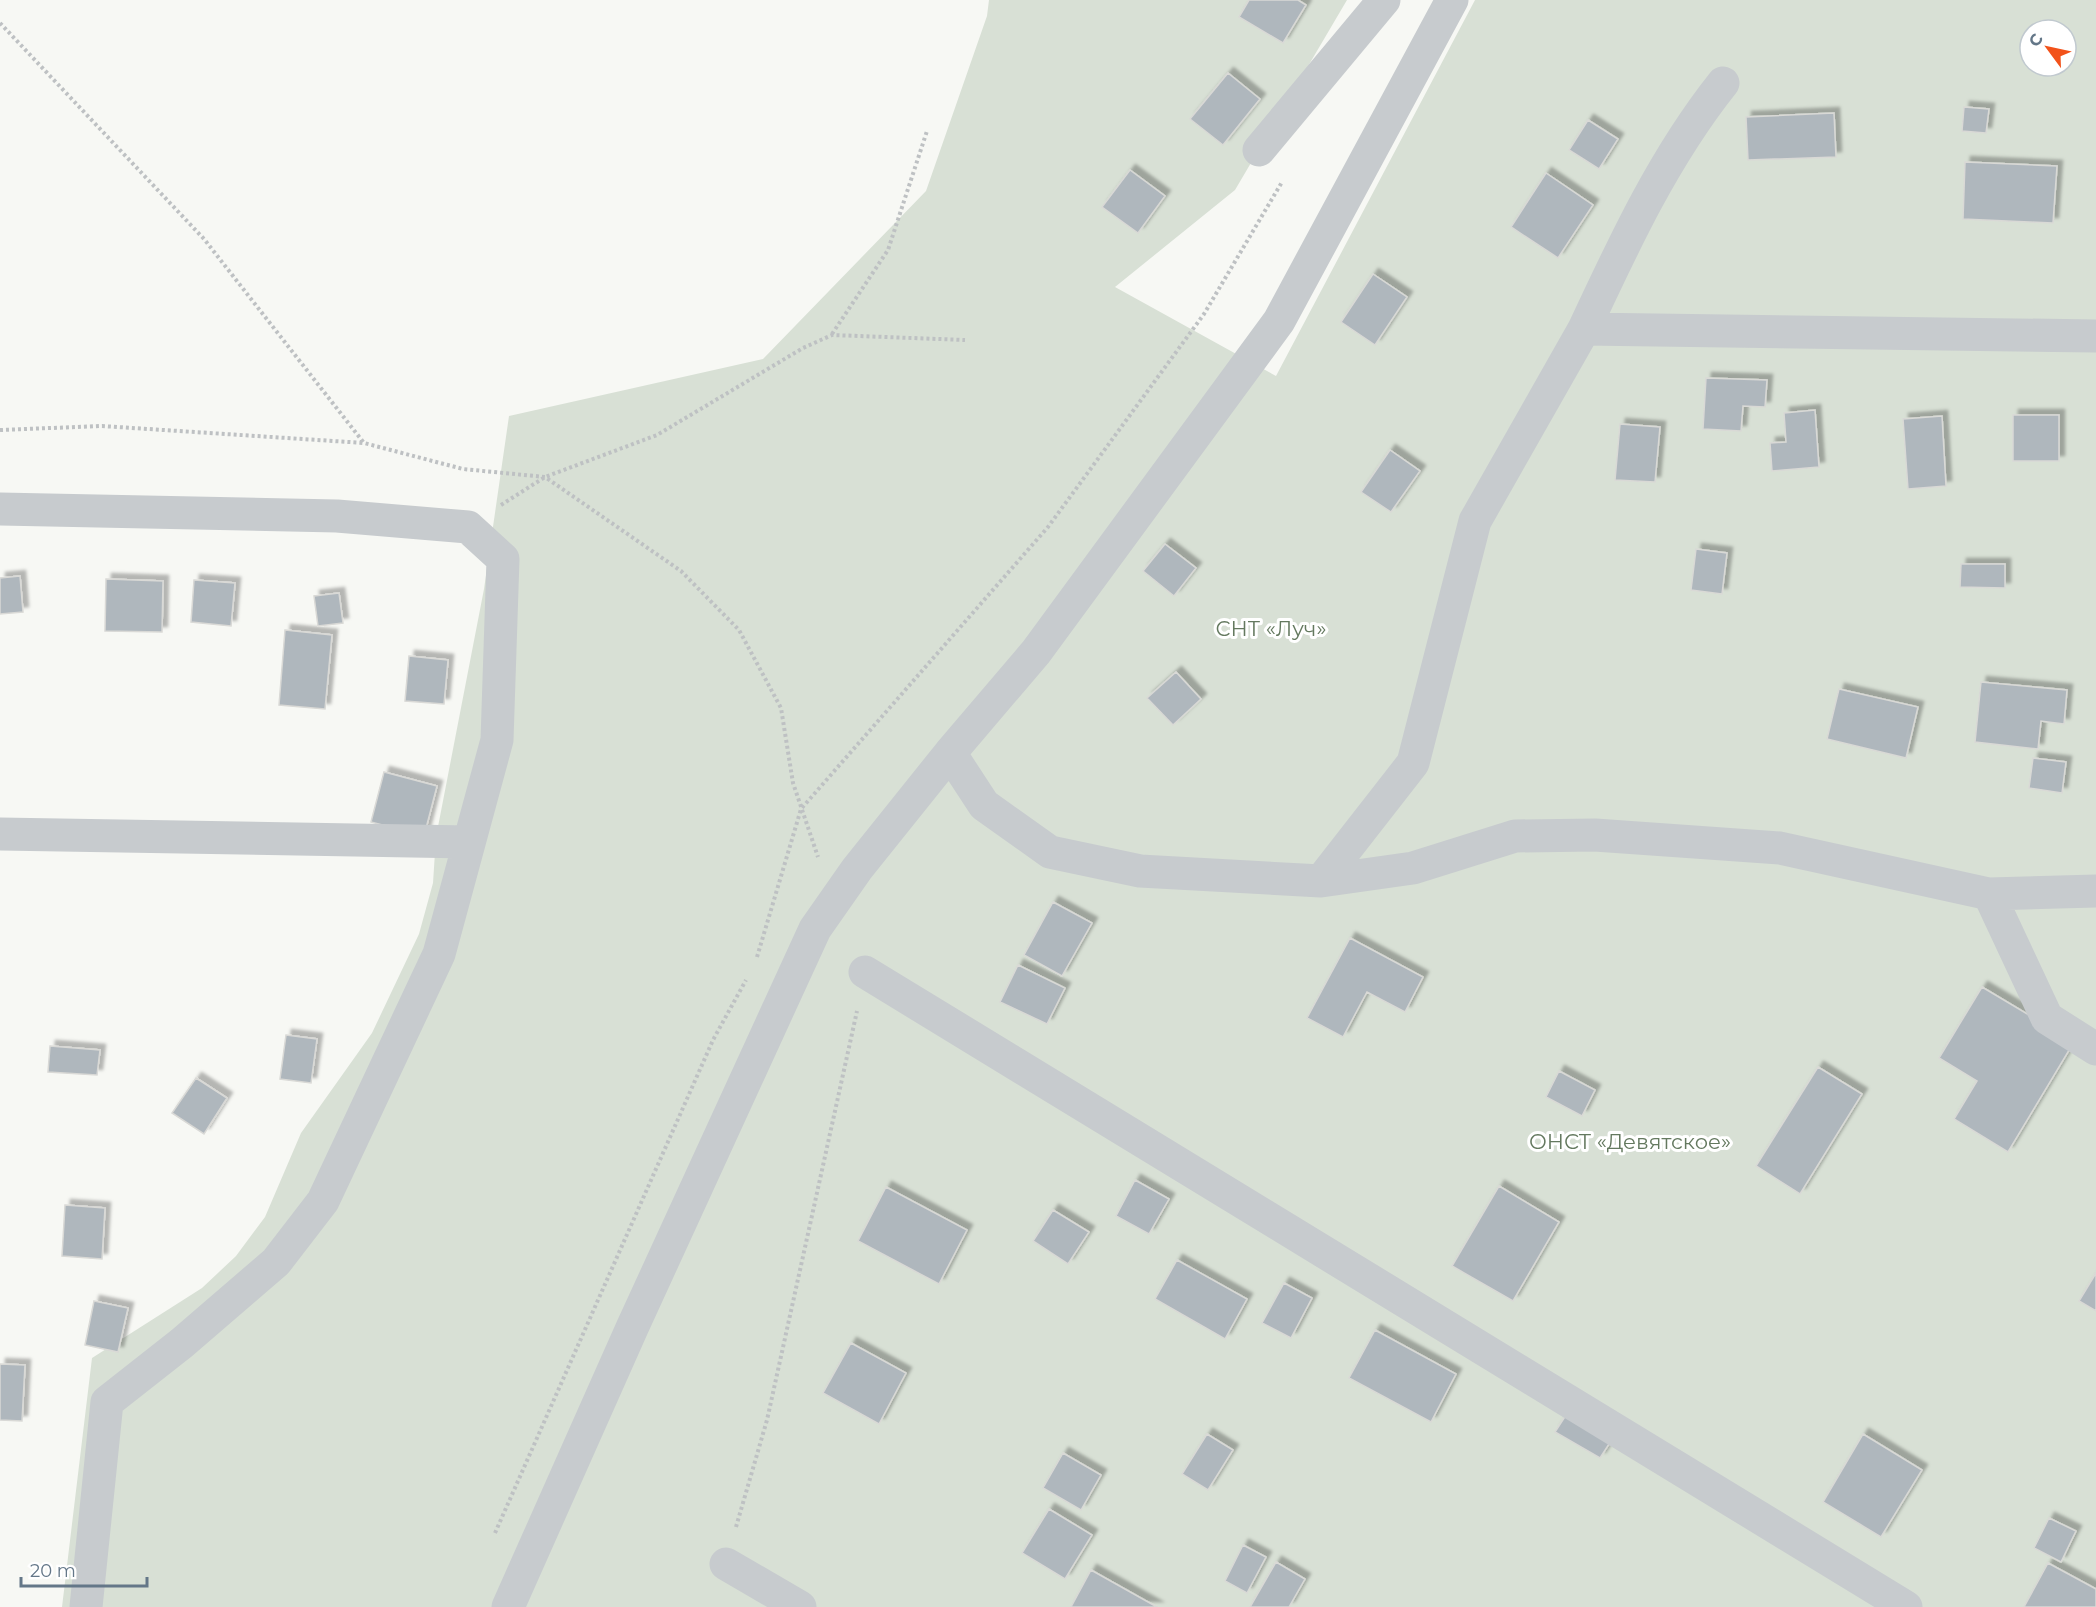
<svg xmlns="http://www.w3.org/2000/svg" width="2096" height="1607" viewBox="0 0 2096 1607" font-family="Montserrat,sans-serif">
<defs>
<filter id="shadow"><feDropShadow dx="5.5" dy="-5.5" stdDeviation="1.5" flood-color="#0004"/></filter>
</defs>
<rect width="100%" height="100%" fill="#f7f8f4"/>
<!-- green -->
<path fill="#d8e0d5" fill-rule="evenodd" d="M989 0H1347L1235 190 1115 287 1276 376 1475 0H2096V1607H62L92 1358 202 1288 236 1256 265 1217 301 1133 372 1033 419 934 433 883 436 837 484 589 509 416 763 359 926 191 987 16ZM2030 30H2066V66H2030Z"/>
<!-- building -->
<path fill="#afb7bd" stroke="#d9d9d6" stroke-width="1.5" filter="url(#shadow)" d="M1249 0H1298L1306 5 1283 43 1239 17Z
M1228 73 1260 99 1223 145 1190 119Z
M1964 107 1989 109 1986 133 1962 131Z
M1834 113 1836 157 1748 160 1746 117Z
M1588 120 1618 139 1599 169 1569 150Z
M1965 162 2057 166 2053 223 1963 219Z
M1130 170 1165 196 1138 233 1102 207Z
M1546 173 1593 205 1558 258 1511 227Z
M1373 274 1407 297 1375 345 1341 322Z
M1706 378 1767 380 1765 407 1743 406 1741 431 1703 429Z
M1815 410 1819 467 1772 471 1770 443 1786 442 1784 413Z
M2013 415H2059V461H2013Z
M1942 416 1946 486 1908 489 1903 419Z
M1620 424 1660 427 1655 482 1615 480Z
M1390 450 1420 471 1391 512 1361 492Z
M1165 544 1196 568 1174 596 1143 571Z
M1696 549 1727 553 1722 594 1691 590Z
M1961 564H2005V588L1960 587Z
M20 576 23 612 0 614V578Z
M106 579 163 581 162 632 105 631Z
M194 580 235 583 231 626 191 622Z
M339 593 343 623 318 626 314 596Z
M285 630 332 635 325 709 279 705Z
M409 656 448 660 444 704 405 701Z
M1176 672 1201 699 1173 725 1147 698Z
M1981 682 2067 690 2064 724 2041 721 2038 749 1975 742Z
M1839 689 1918 707 1906 758 1827 739Z
M2033 758 2066 762 2062 793 2029 788Z
M384 772 437 786 424 836 371 822Z
M1053 902 1092 923 1062 976 1024 955Z
M1350 938 1423 977 1405 1012 1367 992 1343 1037 1307 1018Z
M1018 965 1065 988 1047 1024 1000 1002Z
M1982 987 2074 1042 2008 1152 1954 1119 1977 1081 1939 1058Z
M286 1035 317 1039 311 1083 280 1079Z
M50 1046 100 1050 97 1075 48 1072Z
M1818 1067 1862 1094 1800 1194 1756 1166Z
M1559 1071 1595 1090 1582 1116 1546 1097Z
M196 1078 227 1098 204 1134 172 1113Z
M1135 1180 1169 1199 1149 1234 1116 1216Z
M1499 1186 1559 1222 1513 1301 1452 1266Z
M886 1187 967 1230 939 1284 858 1241Z
M65 1205 105 1208 102 1259 62 1256Z
M1053 1210 1089 1232 1068 1264 1033 1241Z
M1177 1260 1247 1299 1225 1339 1155 1299Z
M2096 1273V1311L2079 1301Z
M1284 1283 1312 1298 1291 1338 1262 1323Z
M94 1301 128 1308 118 1352 85 1345Z
M1375 1330 1456 1374 1431 1422 1349 1378Z
M851 1343 906 1373 879 1424 823 1393Z
M0 1364 25 1365 22 1421 0 1420Z
M1566 1415 1611 1441 1600 1458 1555 1432Z
M1207 1434 1233 1450 1208 1490 1182 1474Z
M1863 1434 1922 1470 1881 1537 1823 1502Z
M1063 1453 1101 1475 1081 1510 1043 1488Z
M1049 1509 1092 1535 1065 1579 1022 1553Z
M2049 1518 2076 1531 2061 1562 2034 1548Z
M1243 1545 1266 1557 1247 1593 1225 1581Z
M1276 1562 1305 1579 1289 1607H1250Z
M2048 1563 2096 1589V1607H2024Z
M1091 1570 1157 1607H1071Z"/>
<g fill="none" stroke-linecap="round" stroke-linejoin="round">
<!-- path -->
<path stroke="#bec1c3" stroke-width="4" stroke-dasharray="3 3" stroke-linecap="butt" d="M0 23 204 239 364 443 463 469 545 477 681 571 739 630 781 708 793 783 818 857
M832 334 888 250 927 131
M0 430 102 426 364 443
M501 505 545 477 657 435 803 348 832 335 965 340
M757 957 801 809 1048 527 1204 314 1282 182
M736 1527 767 1420 857 1011
M495 1533 713 1040 746 980"/>
<!-- minor -->
<path stroke="#c7cbce" stroke-width="33" d="M1259 150 1384 0
M1584 329C1624 243 1664 157 1723 83
M0 509 337 516 468 527 503 559 497 740 439 954 323 1201 276 1262 182 1343 107 1402 86 1607
M950 753 984 805 1050 852 1140 871 1321 881 1413 868 1515 836 1595 835 1780 848 1989 894 2096 891
M0 834 469 842
M1321 881 1413 763 1475 521 1584 329 2096 336
M1989 894 2047 1018 2096 1049
M865 972 1906 1607
M726 1564 800 1607
M508 1607 632 1328 815 929 857 869 950 753 1036 652 1279 321 1452 0"/>
</g>
<g text-anchor="middle" dominant-baseline="central" stroke-width="6" stroke-linejoin="round" paint-order="stroke">
<!-- park labels -->
<g font-size="21" fill="#64795f" stroke="#fff">
<text x="1271" y="628">СНТ «Луч»</text>
<text x="1630" y="1141">ОНСТ «Девятское»</text>
</g>
</g>
<!-- north arrow -->
<g transform="translate(2048 48) rotate(303)"><circle r="28" fill="#ffffff" stroke="#c1c9cf" stroke-width="1.5"/>
<path d="M0-4.5L10 22L0 15L-10 22Z" fill="#f2521a"/>
<text y="-9" font-size="16" font-weight="bold" text-anchor="middle" fill="#647788">С</text>
</g>
<!-- scale -->
<path d="M21 1577v9h126v-9" fill="none" stroke="#647788" stroke-width="3"/>
<text x="30" y="1577" font-size="18" fill="#647788" stroke="#ffffff" stroke-width="4.5" paint-order="stroke">20 m</text>
</svg>
